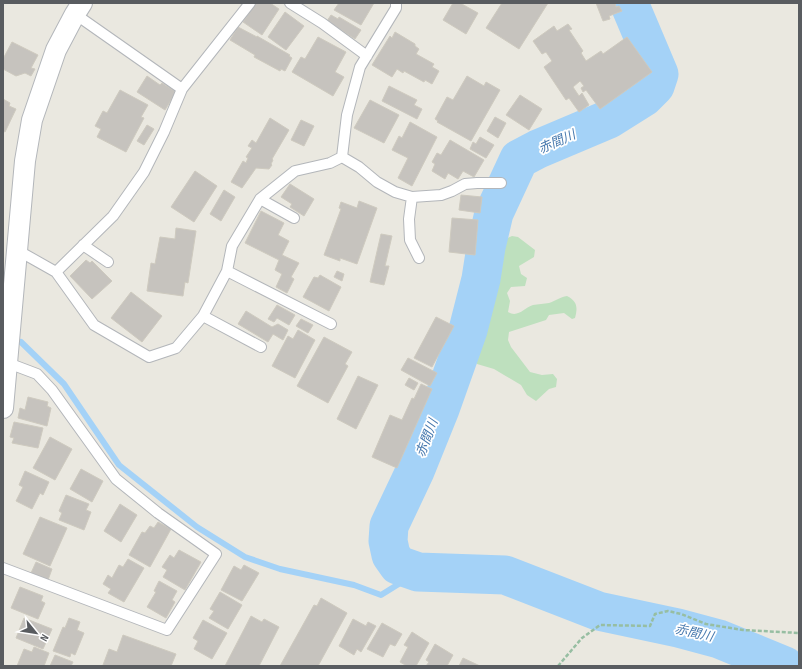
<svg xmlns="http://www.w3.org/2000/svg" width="802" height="669" viewBox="0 0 802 669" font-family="'Sofia Sans Condensed','Noto Sans JP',sans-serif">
<rect width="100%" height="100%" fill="#eae8e0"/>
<!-- green -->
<path fill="#bee0be" d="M512 236 518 237 535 250 534 257 519 266 521 274 527 278 525 286 511 287 507 293 510 301 508 312C518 318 524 308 533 305 538 304 544 304 549 303 555 301 560 297 567 296 577 301 578 307 575 318L572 319 564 313 549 315 546 320 509 332 508 340 511 347 530 372 542 375 553 374 557 379 556 387 549 389 536 401 527 395 521 385 504 375 494 369 477 364 475 361 477 349 471 342V336L483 293 494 289 492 283 486 280 492 249 503 240Z"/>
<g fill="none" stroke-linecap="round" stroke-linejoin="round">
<!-- stream -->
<path stroke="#a4d2f7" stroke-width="6" d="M21 342 64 384 119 465 197 527 245 557 280 569 354 585 381 595 418 572"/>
<!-- river -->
<path stroke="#a4d2f7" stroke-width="39" d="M629 3 659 74 655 86 644 97 609 119 538 149 519 159 494 213 486 247 481 279 468 330 440 409 415 471 389 526 388 541 391 555 398 565 418 572 505 575 598 611 678 628 719 639 785 666"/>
</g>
<!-- building -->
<path fill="#c6c3be" stroke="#cecabf" d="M256 3H270L279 9 262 35 243 22Z
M339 3H374L361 25 334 10Z
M453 3H460L478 13 466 34 443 20Z
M502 3H548L519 49 486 28Z
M596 3H615L616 7 619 6 622 11 609 16 610 19 603 21Z
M285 12 304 26 286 50 268 37Z
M331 15 338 19 339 17 361 30 355 39 327 21Z
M568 24 572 29 569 30 583 51 581 53 586 61 601 51 603 54 627 37 652 72 600 109 586 90 583 92 581 88 584 86 580 81 573 87 579 96 582 93 589 105 579 112 569 98 566 100 544 67 552 61 546 52 542 54 533 41 554 26 557 31Z
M238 27 257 37V36L290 55 289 56 292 58 285 71 281 69 280 71 254 57 255 55 230 40Z
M395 32 415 44V46L419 49 416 54 434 64 432 67 439 71 432 84 425 80 424 82 404 71 403 73 397 69 392 77 372 65 390 36 392 38Z
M318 37 346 52 335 72 344 77 333 96 292 72 301 57 305 59Z
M12 42 38 55 31 68 35 69 31 76 25 73 16 76 3 69V59Z
M147 76 160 85 162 83 176 92 165 110 137 92Z
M467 76 484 86 486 82 500 90 471 141 437 122 438 121 435 119 447 97 453 100Z
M389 86 417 100 414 105 422 109 417 119 382 101Z
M120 90 148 105 141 117 144 118 126 152 97 137 101 129 95 126 103 111 107 113Z
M520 95 542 109 529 130 506 115Z
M3 99 10 103 9 106 16 109 5 132 3 131Z
M370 100 399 115 384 143 354 128Z
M495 117 506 123 498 138 487 131Z
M270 118 289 130 272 159 273 160 271 164 272 165 269 169 256 168 242 188 231 182 243 161 246 163 248 158 246 157 252 148 248 146 252 140 256 143Z
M301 120 314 126 304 146 291 140Z
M410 122 437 137 412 186 398 178 408 158 392 150 399 136 402 138Z
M147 125 154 129 144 145 137 141Z
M480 137 494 145 486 158 470 149 473 142 476 144Z
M450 140 484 160 474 177 463 171 458 179 448 173 445 179 432 171 435 164 432 162 437 153 441 155Z
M195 171 217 186 194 222 171 207Z
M290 184 314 199 304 216 290 207 292 204 281 197Z
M224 190 235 197 221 221 210 214Z
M461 195 482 197 480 213 459 210Z
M359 201 377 208 357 264 340 258V261L324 255 341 209 339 208 341 202 357 208Z
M261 211 284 223 278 235 289 241 282 255 299 263 291 277 294 279 287 293 276 287 282 274 275 270 279 260 245 243Z
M452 218 478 220 475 255 449 252Z
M176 228 196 231 188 283 185 282 183 296 147 291 151 263 155 264 160 237 175 239Z
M381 234 392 236 385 266H389L384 285 370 282Z
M86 260 90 263 92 261 112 281 92 299 70 276Z
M337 271 344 274 342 281 334 277Z
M320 275 341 287 329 311 303 297 314 277 318 278Z
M131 292 162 316 142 342 111 318Z
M277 305 295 315 289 325 277 318 274 322 268 319Z
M246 311 272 327 278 324 288 330 283 340 273 334 268 342 238 324Z
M436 317 454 326 432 367 414 358Z
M301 319 313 325 308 333 296 326Z
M298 330 315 340 295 378 272 366 288 336 293 339Z
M324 337 352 352 345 364 348 366 328 403 297 386Z
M408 358 437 373 430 386 401 370Z
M358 376 378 385 356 429 337 419Z
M409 378 418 383 414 390 405 385Z
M421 384 432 389 397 468 372 457 390 415 402 420 412 398 414 399Z
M28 397 48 402 47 406 51 408 47 426 18 418 20 408 25 410Z
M14 422 43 428 38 448 12 443 14 438 10 437Z
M50 437 72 449 55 480 33 468Z
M81 469 103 481 92 502 70 489Z
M25 471 49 482 43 495 40 493 32 509 16 501 23 487 19 485Z
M66 495 89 504 86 510 91 512 84 530 59 520 62 513 59 511Z
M120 504 137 515 121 542 104 531Z
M40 517 67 528 50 566 23 554Z
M158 522 171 529 150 567 129 555 142 532 145 533 150 526 154 528Z
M179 550 201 562 185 590 163 577 167 570 162 567 170 555 174 558Z
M128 559 144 568 124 602 108 593 111 589 103 584 108 575 112 578 119 565 123 567Z
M36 562 52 569 48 580 31 573Z
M244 565 259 573 242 601 221 590 234 566 241 570Z
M159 581 177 591 172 600 175 602 166 618 147 607 156 592 154 591Z
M20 587 43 596 41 601 45 603 38 619 11 608Z
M220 592 242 605 228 629 209 618 214 611 210 609Z
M321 598 347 613 318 666H280L314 605 317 606Z
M251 616 262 622 264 619 279 627 259 666H225Z
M24 618 52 629 43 649 16 638Z
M69 618 80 622 77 630 84 633 75 655 71 653 70 657 53 651 63 627 65 628Z
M353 619 366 626 368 622 376 626 361 652 357 649 354 655 339 646Z
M203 620 227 633 212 659 194 649 198 641 193 638Z
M382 623 402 634 395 646 390 644 383 657 367 649Z
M412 632 429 643 416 666H407L400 662 408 647 404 645Z
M123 635 176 654 171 666H106L103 665 109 649 117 652Z
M435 644 453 655 447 666H426L429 662 426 660Z
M34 647 49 653 44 666H17L24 649 32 652Z
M55 655 73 662 71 666H50Z
M463 658 480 666H459Z"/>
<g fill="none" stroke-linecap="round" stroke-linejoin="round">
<!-- lane casing -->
<g stroke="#b3b6ba" stroke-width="12">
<path id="lane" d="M290 3 322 23 367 56
M75 14 182 89
M342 157 347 115 360 67 396 8V3
M412 197 409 219 410 240 419 258
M260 199 294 218
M83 245 108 262
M17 250 56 272 113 216 144 172 164 132 182 89 250 3
M227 271 331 324
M56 272 94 325 149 357 176 348 203 316 227 271 232 246 260 199 295 171 330 163 342 157 359 167 377 182 395 192 412 197 441 195 452 191 465 184 477 183H501
M203 316 261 347
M3 568 167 630 216 554 158 513 116 479 52 390 37 374 8 363"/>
</g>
<!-- street casing -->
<g stroke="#b3b6ba" stroke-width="22">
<path id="street" d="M3 408 25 161 32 120 56 50 75 14 82 3"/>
</g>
<!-- path -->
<path stroke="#97bea2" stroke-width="2.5" stroke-dasharray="4 2" stroke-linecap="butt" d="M558 666 582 638 600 625 650 626 655 614 668 611 681 614 706 624 743 630 799 633"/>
<!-- lane -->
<use href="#lane" stroke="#fff" stroke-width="10"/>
<!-- street -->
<use href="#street" stroke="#fff" stroke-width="20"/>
</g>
<g text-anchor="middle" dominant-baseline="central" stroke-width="3.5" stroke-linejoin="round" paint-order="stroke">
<!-- water labels -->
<g font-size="13" font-style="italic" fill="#4779ae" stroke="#fff">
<text transform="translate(557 142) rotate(-24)">赤間川</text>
<text transform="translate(427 438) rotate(-69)">赤間川</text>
<text transform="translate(694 633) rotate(13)">赤間川</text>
</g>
</g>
<!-- border -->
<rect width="802" height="669" fill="none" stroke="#595c60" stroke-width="8"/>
<!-- north arrow -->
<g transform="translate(36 633) rotate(120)" stroke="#ffffff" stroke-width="3" paint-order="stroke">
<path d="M0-3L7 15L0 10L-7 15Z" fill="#595c60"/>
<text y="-6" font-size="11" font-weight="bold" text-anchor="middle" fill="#595c60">N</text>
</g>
</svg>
